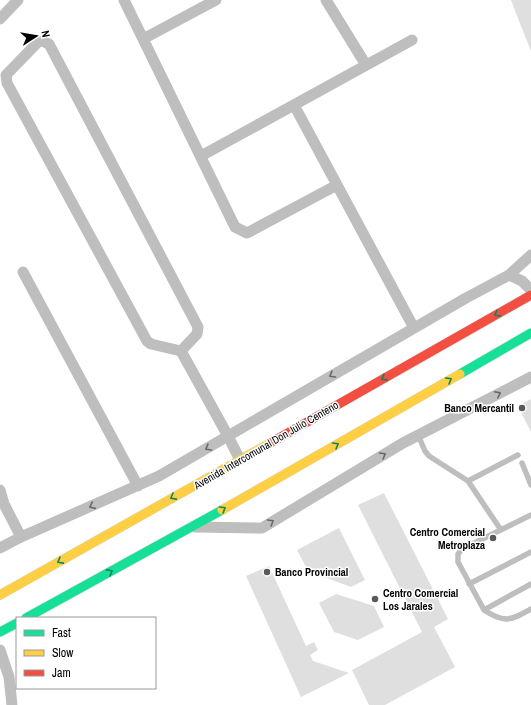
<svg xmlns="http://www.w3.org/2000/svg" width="531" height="705" viewBox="0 0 531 705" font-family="'Archivo Narrow',sans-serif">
<rect width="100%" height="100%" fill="#fff"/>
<!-- building -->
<path fill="#dfdfdf" d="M511 0H531V51L517 16Z
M531 399V432L518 406Z
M384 493 448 619 434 627 455 667 385 705H369L352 670 422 632 358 505Z
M339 528 365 580 351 587 308 571 297 550Z
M269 566 306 646 314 642 318 650 310 655 313 661 349 673 301 697 246 576Z
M336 594 374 606 384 627 358 640 334 632 319 603Z"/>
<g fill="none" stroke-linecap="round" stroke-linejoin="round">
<!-- fast casing -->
<g stroke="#dbdbdb" stroke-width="10">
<path id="fast" d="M460 374 531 333
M26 618 222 510
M0 632 17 623"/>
</g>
<!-- slow casing -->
<g stroke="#dbdbdb" stroke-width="10">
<path id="slow" d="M222 510 460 374
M0 595 272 442"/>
</g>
<!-- jam casing -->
<g stroke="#dbdbdb" stroke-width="10">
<path id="jam" d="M272 442 531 295"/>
</g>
<!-- lane -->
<path stroke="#bebebe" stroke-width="5.5" d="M418 435 425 451 429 456 468 481
M522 463 531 485
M531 515 462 549 458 554V562L484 610C505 624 511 620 531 609
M501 530 468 481 518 455
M469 584 531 552
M484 610 531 584"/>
<!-- street -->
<path stroke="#bebebe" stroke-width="11" d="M124 0 235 227 247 233 337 185
M326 0 366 65
M0 19 18 0
M143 39 216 0
M294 105 414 328
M201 156 412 40
M23 272 138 486
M509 275 522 281 531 290
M181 351 197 334 198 327 49 44 40 40 6 75 7 83 147 341 151 344 181 351 228 436 240 460
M0 490 4 504 21 537
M195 527 262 528 403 443 531 377
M0 548 21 537 159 476 466 298 509 275 531 255
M0 650 9 677 12 705"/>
<!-- fast -->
<use href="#fast" stroke="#16e098" stroke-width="9"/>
<!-- slow -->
<use href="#slow" stroke="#ffcf43" stroke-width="9"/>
<!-- jam -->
<use href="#jam" stroke="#f24e42" stroke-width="9"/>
</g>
<!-- one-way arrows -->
<defs><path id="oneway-chevron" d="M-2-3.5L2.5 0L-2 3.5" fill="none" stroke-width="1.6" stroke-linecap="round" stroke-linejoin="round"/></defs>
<g stroke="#0d865b">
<use href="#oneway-chevron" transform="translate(497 314) rotate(151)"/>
<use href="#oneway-chevron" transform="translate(384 378) rotate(150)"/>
<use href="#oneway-chevron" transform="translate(449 380) rotate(-30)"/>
<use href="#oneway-chevron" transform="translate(336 445) rotate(-30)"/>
<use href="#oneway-chevron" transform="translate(173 497) rotate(151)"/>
<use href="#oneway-chevron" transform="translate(223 509) rotate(-30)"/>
<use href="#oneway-chevron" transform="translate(60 561) rotate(151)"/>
<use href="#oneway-chevron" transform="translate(110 572) rotate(-29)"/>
</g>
<g stroke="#686868">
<use href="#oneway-chevron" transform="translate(332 375) rotate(150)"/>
<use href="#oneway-chevron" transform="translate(498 394) rotate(-27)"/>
<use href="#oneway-chevron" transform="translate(208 448) rotate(150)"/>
<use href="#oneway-chevron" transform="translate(383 455) rotate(-31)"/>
<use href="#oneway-chevron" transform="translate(92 506) rotate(156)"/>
<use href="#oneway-chevron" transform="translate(271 522) rotate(-31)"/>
</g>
<!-- markers -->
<g fill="#595959" stroke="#fff" stroke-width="1.5">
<circle cx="522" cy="408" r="4"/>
<circle cx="493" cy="538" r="4"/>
<circle cx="267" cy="572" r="4"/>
<circle cx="375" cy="599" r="4"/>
</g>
<g text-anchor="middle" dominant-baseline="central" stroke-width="3" stroke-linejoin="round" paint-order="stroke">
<!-- poi labels -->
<g font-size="11" font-weight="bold" fill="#000" stroke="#fff" text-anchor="end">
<text x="514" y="408">Banco Mercantil</text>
<text x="485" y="532">Centro Comercial<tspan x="485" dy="13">Metroplaza</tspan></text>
<text x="275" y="572" text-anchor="start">Banco Provincial</text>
<text x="383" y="593" text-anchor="start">Centro Comercial<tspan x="383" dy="13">Los Jarales</tspan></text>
</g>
<!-- street labels -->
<g font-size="11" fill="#000" stroke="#fff">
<text transform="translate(266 445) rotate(-30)">Avenida Intercomunal Don Julio Centeno</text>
</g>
</g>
<!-- legend -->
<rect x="16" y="617" width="140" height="72" fill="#ffffff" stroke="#999999"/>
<rect x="24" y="630" width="20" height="6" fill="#16e098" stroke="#999999"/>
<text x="52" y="637" font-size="12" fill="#000000">Fast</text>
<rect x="24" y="650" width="20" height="6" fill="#ffcf43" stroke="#999999"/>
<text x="52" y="657" font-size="12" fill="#000000">Slow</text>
<rect x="24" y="670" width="20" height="6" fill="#f24e42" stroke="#999999"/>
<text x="52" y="677" font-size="12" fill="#000000">Jam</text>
<!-- north arrow -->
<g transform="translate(36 36) rotate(78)" stroke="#ffffff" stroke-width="3" paint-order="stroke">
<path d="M0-3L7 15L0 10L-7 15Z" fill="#000000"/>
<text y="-6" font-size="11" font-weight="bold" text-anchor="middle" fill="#000000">N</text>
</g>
</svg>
